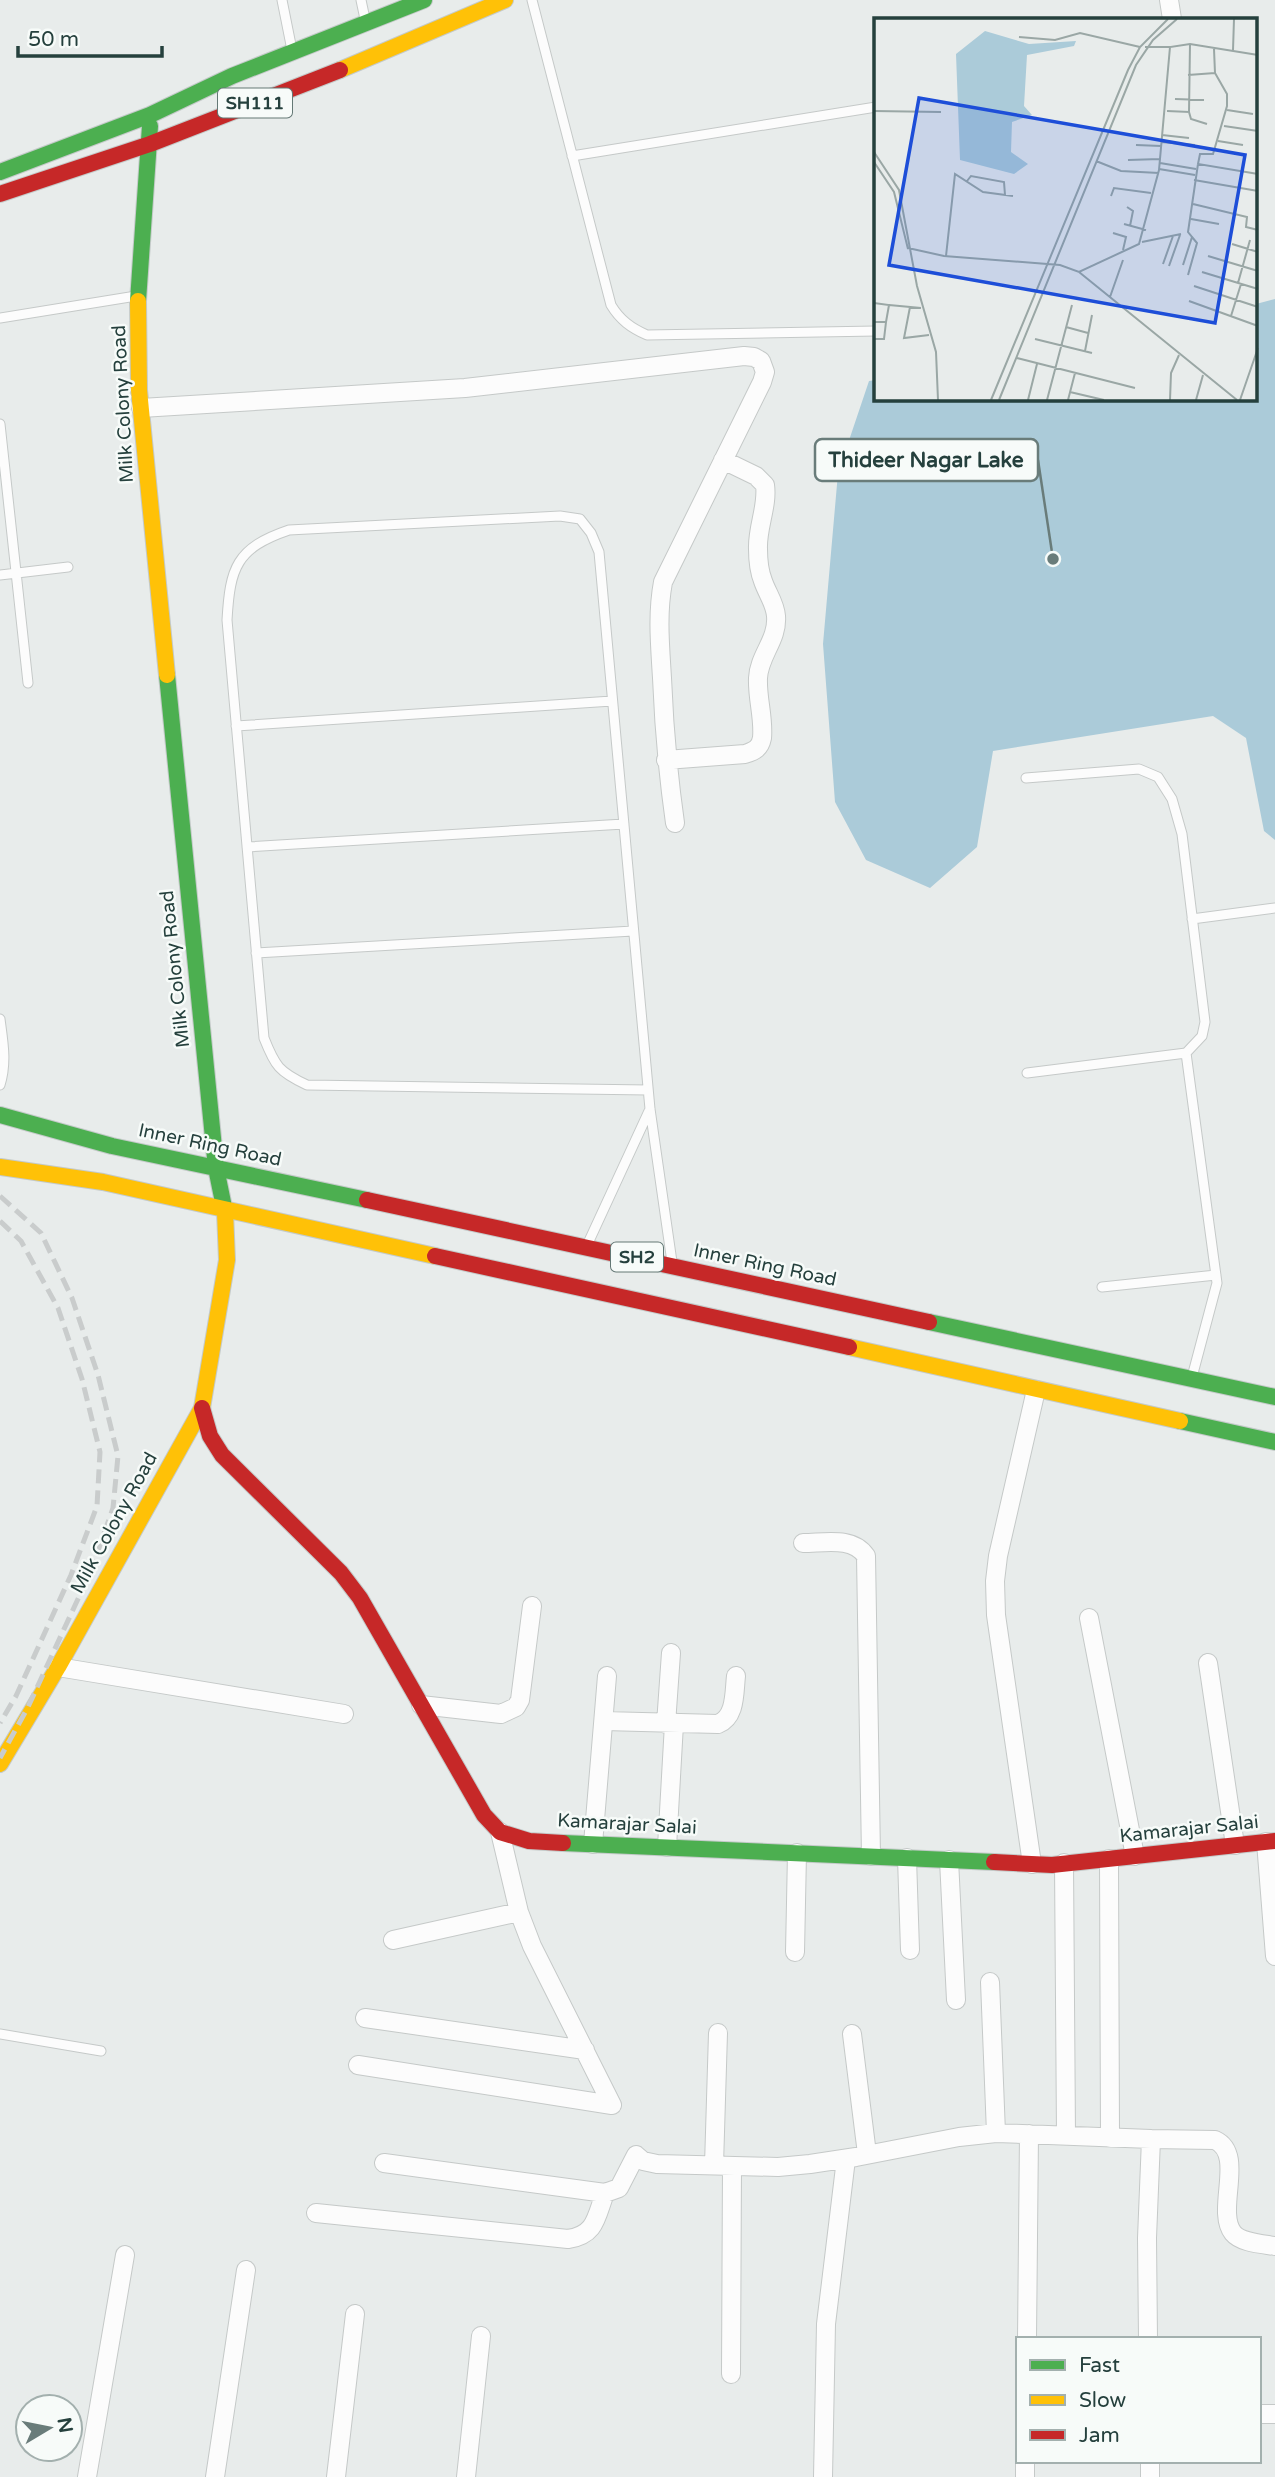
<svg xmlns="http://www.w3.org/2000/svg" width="1275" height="2477" viewBox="0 0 1275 2477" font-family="'Varela Round',sans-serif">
<rect width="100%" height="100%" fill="#e8eceb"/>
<!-- water -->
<path fill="#abcbd9" d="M1275 299V840L1264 831 1246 738 1213 716 993 751 977 847 930 888 866 860 835 802 823 644 838 473 869 381 876 380V399H1256V304Z"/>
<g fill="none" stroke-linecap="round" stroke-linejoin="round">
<!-- lane casing -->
<g stroke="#c5c9c8" stroke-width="11">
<path id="lane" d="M282 0 292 50
M361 0 365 19
M532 0 611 305C620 320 631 328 647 335L876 331
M572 156 876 107
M0 318 136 296
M0 424 28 683
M0 575 68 567
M236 726 612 701
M1026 778 1139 769 1158 777 1172 799 1182 834 1205 1022 1202 1036 1186 1053
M247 847 624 824
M1192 919 1275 908
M256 953 633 931
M0 1019C3 1042 7 1062 0 1085
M1027 1073 1186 1053 1217 1283 1192 1377
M648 1090 307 1085C279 1072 275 1066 264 1038L227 620C230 568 236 548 289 530L560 516 580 519 591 533 599 552 650 1109 672 1262
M589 1241 649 1111
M1102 1287 1216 1275
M0 2034 101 2051"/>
</g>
<!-- street casing -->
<g stroke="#c5c9c8" stroke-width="20">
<path id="street" d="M1169 0 1172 19
M141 408 465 388 744 356 754 357 761 361 765 372 762 382 663 582C657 614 660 645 662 678 664 727 668 774 675 823
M666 760 745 754C755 751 760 748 762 738 764 718 757 698 758 678 759 655 778 640 776 616 775 603 767 593 763 581 759 571 758 560 758 549 757 527 768 506 765 485L756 476 723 460
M803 1543C824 1543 853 1536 866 1556L871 1856
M1089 1618 1135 1856
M1208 1663 1235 1845
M58 1667 344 1714
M421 1705 501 1714 516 1707 520 1700 532 1606
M604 1721 718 1724C736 1717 734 1693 736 1676
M666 1724 671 1653
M500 1832 519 1912 532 1946 612 2105
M1266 1842 1275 1956
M593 1844 607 1676
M667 1847 674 1724
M907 1858 910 1950
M1109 1859 1110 2138
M949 1860 956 2000
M1064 1863 1066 2136
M1032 1864 996 1615 995 1581 998 1556 1036 1390
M393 1940 519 1912
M795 1952 797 1853
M990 1982 996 2133
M365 2018 585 2050
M852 2034 867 2154
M358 2065 612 2105
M384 2163 605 2193 619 2188 636 2155 643 2161 657 2164 778 2167 810 2164 856 2157 959 2137 996 2133 1151 2139
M714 2165 718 2033
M316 2213 568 2239C596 2235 596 2217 605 2193
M1027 2339 1029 2134
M1148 2339 1147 2238 1151 2139 1215 2140C1246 2154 1215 2210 1233 2233 1241 2243 1263 2244 1275 2246
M731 2374 732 2166
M1259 2414H1275
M1150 2461V2477
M87 2477 125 2255
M215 2477 246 2270
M336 2477 355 2314
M466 2477 481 2336
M823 2477 826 2324 846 2159
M1025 2477V2461"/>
</g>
<!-- fast casing -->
<g stroke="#c4cac9" stroke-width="18">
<path id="fast" d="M0 172 150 115 232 76 424 0
M138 301 150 126
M167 675 216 1168 225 1212
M0 1115 112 1146 367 1200
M929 1322 1275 1397
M1180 1421 1275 1442
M563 1843 994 1862"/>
</g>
<!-- slow casing -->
<g stroke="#c4cac9" stroke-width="18">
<path id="slow" d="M340 70 505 0
M138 301 139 390 167 675
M0 1167 103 1182 435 1256
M849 1347 1180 1421
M0 1764 58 1667 202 1408 227 1260 225 1212"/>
</g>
<!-- jam casing -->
<g stroke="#c4cac9" stroke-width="18">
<path id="jam" d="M0 194 150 144 340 70
M367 1200 929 1322
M435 1256 849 1347
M202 1408 210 1436 222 1455 341 1573 360 1598 484 1815 500 1832 529 1841 563 1843
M994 1862 1052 1865 1275 1841"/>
</g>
<!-- lane -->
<use href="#lane" stroke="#fcfcfc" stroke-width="9"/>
<!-- street -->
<use href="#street" stroke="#fcfcfc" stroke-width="18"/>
<!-- fast -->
<use href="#fast" stroke="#4caf50" stroke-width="16"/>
<!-- slow -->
<use href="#slow" stroke="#ffc107" stroke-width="16"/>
<!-- jam -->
<use href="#jam" stroke="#c62828" stroke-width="16"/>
<!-- rail -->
<path stroke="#c9cccc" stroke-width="5" stroke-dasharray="14 7" stroke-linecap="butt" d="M0 1196 41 1233 72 1298 98 1375 118 1456 113 1508 90 1573 28 1707 0 1758
M0 1221 21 1241 58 1308 82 1379 100 1452 97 1506 71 1575 16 1696 0 1723"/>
</g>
<g text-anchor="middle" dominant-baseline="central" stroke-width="5" stroke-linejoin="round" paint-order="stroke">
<!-- shield labels -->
<g fill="#f7fbf9" stroke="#647875" stroke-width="2">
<rect x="218" y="88.5" width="74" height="29" rx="5"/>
<rect x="611" y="1242.5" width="52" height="29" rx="5"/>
</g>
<g font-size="18" font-weight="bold" fill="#25403d">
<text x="255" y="103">SH111</text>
<text x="637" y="1257">SH2</text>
</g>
<!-- street labels -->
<g font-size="19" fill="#25403d" stroke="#f7fbf9">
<text transform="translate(123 404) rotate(-93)">Milk Colony Road</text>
<text transform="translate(175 969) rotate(-96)">Milk Colony Road</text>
<text transform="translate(210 1145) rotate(12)">Inner Ring Road</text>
<text transform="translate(765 1265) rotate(12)">Inner Ring Road</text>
<text transform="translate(114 1523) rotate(-61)">Milk Colony Road</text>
<text transform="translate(627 1824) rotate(3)">Kamarajar Salai</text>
<text transform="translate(1189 1829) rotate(-6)">Kamarajar Salai</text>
</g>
</g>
<!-- overview -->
<g transform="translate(874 18)">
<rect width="383" height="383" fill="#e8eceb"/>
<path d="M111 13 155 26 202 23 200 28 153 37 150 88 158 97 138 104 137 134 154 146 140 156 86 142 82 36Z" fill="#abcbd9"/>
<path fill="none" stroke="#9aa7a5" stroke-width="2" d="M145 19 181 22 206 15 266 29M271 29H296M340 31 341 55 353 76V88L339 136H326L324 146 384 156M359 32 360 1M314 57 341 55M301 81 330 82M353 92 379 96M0 93 67 94M293 93 315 94 316 26M315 94 317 101 333 106M350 108 384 113M288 117 315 120M344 123 369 127M287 124 321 127M262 127 287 128M0 134 25 172 43 268 62 334 64 382M254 142 286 141M222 143 247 153 285 155M0 144 20 174 34 231M286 145 322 151M285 151 321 157M320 162 384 173M93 163 97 158 130 164 131 177M237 178 240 170 277 175M319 186 373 199 372 209 384 212M253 189 259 193 256 208M317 201 345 206M250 206 272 212M239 215 252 219 249 232M268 224 307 216M358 226 384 234M34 230 70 238 186 247 205 254 265 226 285 152 296 29 316 26 384 37M72 238 81 156 109 174 139 178M334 238 384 253M289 246 299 218M309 247 318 219 314 214 324 146M295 248 306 217M205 254 363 382M328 254 384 271M314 257 323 225 318 219M364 265 376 222M320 268 384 289M236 279 249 242M315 283 384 308M0 285 15 287 12 304M15 287 47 290M36 289 30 320 55 317M357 298 367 266M0 304H12L10 321H0M192 309 214 315M161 321 218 335M211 333 218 297M143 340 261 370M196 374 230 382M117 382 254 52 266 29 294 1M125 382 262 47 279 22 303 1M154 382 163 346M173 382 198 287M194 382 201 355M296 382 297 355 305 337M322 382 329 357M366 382 384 330"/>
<path fill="#1d4ed8" fill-opacity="0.15" stroke="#1d4ed8" stroke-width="3.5" d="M45 80 371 137 341 305 15 247Z"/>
<rect width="383" height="383" fill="none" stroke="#25403d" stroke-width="3.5"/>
</g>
<!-- callouts -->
<path fill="none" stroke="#697c7a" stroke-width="2.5" d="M1053 559L1038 460"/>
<circle fill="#697c7a" stroke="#f7fbf9" stroke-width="2.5" cx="1053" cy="559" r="7"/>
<rect fill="#f7fbf9" stroke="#697c7a" stroke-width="2.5" x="815" y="439" width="223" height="42" rx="7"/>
<g font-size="21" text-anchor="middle" font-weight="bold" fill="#25403d">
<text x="926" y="467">Thideer Nagar Lake</text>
</g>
<!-- legend -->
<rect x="1016" y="2337" width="245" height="126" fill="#f7fbf9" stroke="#a3b0ae" stroke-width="2"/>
<rect x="1030" y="2360" width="35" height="10" fill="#4caf50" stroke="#a3b0ae" stroke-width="2"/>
<text x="1079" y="2372" font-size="21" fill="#25403d">Fast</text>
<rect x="1030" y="2395" width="35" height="10" fill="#ffc107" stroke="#a3b0ae" stroke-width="2"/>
<text x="1079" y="2407" font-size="21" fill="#25403d">Slow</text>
<rect x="1030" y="2430" width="35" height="10" fill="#c62828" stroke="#a3b0ae" stroke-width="2"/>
<text x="1079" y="2442" font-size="21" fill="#25403d">Jam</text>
<!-- north arrow -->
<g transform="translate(49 2428) rotate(80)"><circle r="33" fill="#f7fbf9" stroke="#a3b0ae" stroke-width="2"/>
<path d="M0-5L12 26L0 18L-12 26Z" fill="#697c7a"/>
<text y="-10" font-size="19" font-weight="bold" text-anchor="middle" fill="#25403d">N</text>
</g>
<!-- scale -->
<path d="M18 46v10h144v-10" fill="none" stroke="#25403d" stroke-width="3.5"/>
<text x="28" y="46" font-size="21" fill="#25403d" stroke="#f7fbf9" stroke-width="5" paint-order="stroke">50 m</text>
</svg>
